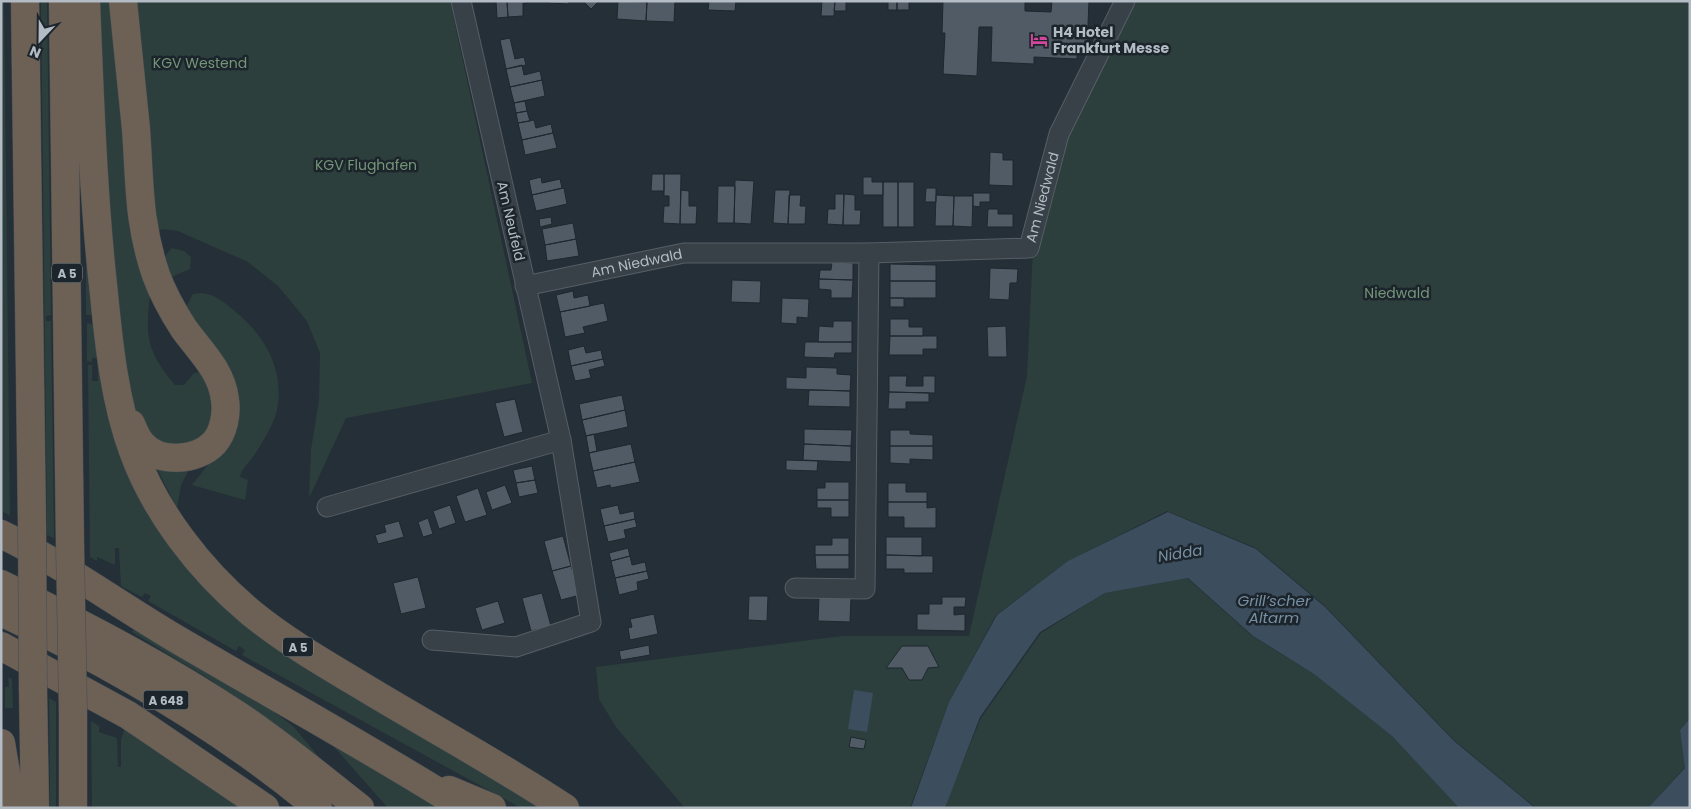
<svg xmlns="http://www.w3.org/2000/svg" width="1691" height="809" viewBox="0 0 1691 809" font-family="Poppins,sans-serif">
<rect width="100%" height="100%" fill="#252f37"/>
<!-- green -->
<path fill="#2c3f3d" d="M1 1H4L10 516 3 512Z
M41 1H47L51 315 46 316V321H51L54 538 47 535Z
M96 1H117L151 285C146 333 143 347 175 385H184L194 373 202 372 217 410 202 442 161 446 134 415 116 312Z
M132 1H450L532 383 346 418 309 498 311 450 319 400 320 353 307 321 278 286 248 262 178 231 162 229 155 232Z
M1135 1H1690V717L1680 730 1685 767 1648 808H1536L1454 740 1324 605 1256 548 1167 511 1067 562 996 615 949 702 910 808H685L616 727 599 699 596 667 842 636H969L1027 376 1033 249 1063 133Z
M86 227 106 380 190 560 555 808H521L242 655 245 650 239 646 236 651 148 601 151 596 145 593 142 597 121 586 119 548H115V565L97 557V561L90 557 88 365H92V381H98L97 358H92V362L87 361V323L92 324V315H86Z
M172 248 184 251 191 257 190 269 171 277C165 266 161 257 172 248Z
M202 293C217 295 225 303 237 313 267 338 286 374 276 414 273 425 259 449 252 458 247 465 242 468 240 477L248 480 245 500 192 485 226 442 186 307 193 294Z
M152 459 194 460 181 485 177 508Z
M1187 578 1252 636 1314 674 1392 736 1459 808H947L946 803 981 718 1041 633 1105 593Z
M135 627 270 709 293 726 319 757 214 682 132 632Z
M8 677 12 679 13 708H5V687H9Z
M49 698 56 702V808H50Z
M91 721 99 726V732L117 738 118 767H121V740L125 727 246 808H92Z
M328 740 440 808H388Z"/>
<!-- water -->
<path fill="#3c4e5e" d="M1168 512 1256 549 1325 607 1454 741 1535 808H1459L1392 736 1314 674 1253 636 1188 578 1105 593 1040 632 980 717 945 808H911L949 702 997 615 1068 561Z
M854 690 873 693 867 732 848 729Z
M1690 718V808H1648L1685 768 1680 730Z"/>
<!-- building -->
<path fill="#505b65" stroke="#1f272e" d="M496 1H507L508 17 497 18Z
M507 1H526L527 3H523V16L508 17Z
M549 1H569V4L549 3Z
M583 1H599L591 9Z
M618 1 647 2 646 21 617 19Z
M675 1 674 22 646 21 647 1Z
M709 1H736L735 11 708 10Z
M822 1H835L834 16H821Z
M835 1H846V11H834Z
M888 1H897V10H888Z
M897 1H909V10H897Z
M943 1H1025V11L1051 12 1052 1H1089L1087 48H1077V59L1034 57V64L991 62 992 27H979L977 76 943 74 945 33H942Z
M510 38 515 59 524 57 526 65 506 69 500 40Z
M522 65 524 75 540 71 542 80 510 87 506 69Z
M542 80 545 96 514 103 510 87Z
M525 101 527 111 516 113 514 103Z
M527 111 530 121 518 123 516 113Z
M534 120 536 128 551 124 553 133 522 140 518 123Z
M553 133 557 148 525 155 522 140Z
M990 152 1003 153V160H1013V186L989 185Z
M652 174H664V191H651Z
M664 174H681L680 224 663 223 664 206H669V196H664Z
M541 177 542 183 560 179 562 188 532 195 529 180Z
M863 177H872V182H883V195H863Z
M735 180 754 181 751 224 734 223Z
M883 182H898V227H883Z
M898 182H914V227H898Z
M718 186H735L734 223H717Z
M564 188 567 204 536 211 532 195Z
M926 188H936V202H925Z
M681 190 689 191V206H697L696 224H680Z
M775 190H790L788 224 773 223Z
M973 193H990V202H980V207L973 206Z
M835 194H844L843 225 827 224 828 209H835Z
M844 194 855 195V210H861L860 225H843Z
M789 195H801L800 206H806L805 224H788Z
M936 195 954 196 953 226H935Z
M954 196H973L972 227 953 226Z
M988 209H998V214H1013V227H987Z
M551 217 552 224 540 227 539 219Z
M573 223 576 239 545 245 542 229Z
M576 239 579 256 547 261 545 245Z
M832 262 853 263V280L819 279 820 270H831Z
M890 264 936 265V281H890Z
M990 268 1018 269 1017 283H1010L1009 300 989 299Z
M819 279 853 280 852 298H831V290L819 289Z
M732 280 761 281 760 303 731 302Z
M890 281H936V298H890Z
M573 291 574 298 588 295 590 306 560 312 556 295Z
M782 298 809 299 808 318 797 317V324L781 323Z
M890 298H904V307H890Z
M604 303 608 321 583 327 585 333 565 337 560 312Z
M890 319H909V327H923V336H890Z
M833 321H852V342H818L819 326 833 327Z
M1006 326 1007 357H988L987 327Z
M890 336H937V349H923V355H889Z
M805 342H852V353H835L834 358 804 357Z
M584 346 586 353 601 350 603 359 571 366 568 350Z
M603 359 605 366 589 370 591 378 575 381 571 366Z
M806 367 837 368V374L851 375 850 391 786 389V377L806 378Z
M889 376H907L906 386H923V376H935V393L889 392Z
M809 390 850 391V407L808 406Z
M889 392 929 393V402H906V409H888Z
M622 395 625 410 582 420 579 404Z
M515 399 523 432 504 437 495 403Z
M625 410 628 427 586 436 582 420Z
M804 429 852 430 851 446 804 444Z
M890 430H910V434L933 435V446H890Z
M594 434 597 451 589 453 586 436Z
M631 444 635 462 593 471 589 453Z
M804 444 851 446V462L803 460Z
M890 446H933V460L910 459V464L890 463Z
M786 460 818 461 817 471 786 470Z
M635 462 640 482 611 488 610 485 597 488 593 471Z
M532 466 535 480 516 483 513 470Z
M535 480 538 493 519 497 516 483Z
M825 482H849V500H817V488H825Z
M888 483H906V492H927V502H888Z
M505 485 512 503 492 510 486 492Z
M478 488 487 515 465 522 456 496Z
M817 500H849V517H831V508H817Z
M888 502H927V508L936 507V528H904V517H888Z
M450 505 456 523 439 529 433 511Z
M618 505 620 514 634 511 635 519 604 526 600 509Z
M428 518 433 534 423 537 418 522Z
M635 519 637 527 624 530 626 538 608 542 604 526Z
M399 521 404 537 378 544 375 535 386 532 384 525Z
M563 536 571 566 552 571 544 541Z
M886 537H922V556L886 555Z
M832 538H849V555H815V545H832Z
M628 548 630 556 611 561 609 553Z
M815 555H849V569H816Z
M886 555 933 556V573H904V569H886Z
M630 556 632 565 645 562 647 571 615 578 611 561Z
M571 566 580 595 561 600 552 571Z
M647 571 649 579 637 582 638 590 619 595 615 578Z
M418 577 426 608 401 614 393 583Z
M542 593 551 626 531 631 522 598Z
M749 596H768L767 621 748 620Z
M819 596 851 598 850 622 818 621Z
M942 597H966L965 607H954V615L965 614V631L917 630V614H929V604H942Z
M498 601 505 623 482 630 475 608Z
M654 614 658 634 630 640 628 628 632 627 630 619Z
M649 645 650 655 621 660 619 651Z
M902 646H928L939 667 928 668 922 680H909L902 668H886Z
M851 737 866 740 864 749 849 747Z"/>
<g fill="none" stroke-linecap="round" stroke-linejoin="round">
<!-- minor casing -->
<g stroke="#565e66" stroke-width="21">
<g id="minor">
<path id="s1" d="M525 286 684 253H869L1029 248 1059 134 1125 1"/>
<path d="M327 507 561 440"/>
<path d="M795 588 865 589 869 253"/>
<path d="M432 640 516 647 591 622 561 440 461 1"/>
</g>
</g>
<!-- motorway casing -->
<g stroke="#434b52" stroke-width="29">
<path id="motorway" d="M25 1 32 526
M63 1 70 545
M86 1C90 99 93 197 104 294 109 346 115 402 133 451 155 512 200 570 250 612 283 639 320 661 357 683 426 725 497 763 565 808
M123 1C127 44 132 87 136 129 140 184 138 222 156 275 163 294 173 312 184 329 200 351 222 371 225 400 227 413 224 432 214 443 197 461 159 464 142 444 137 439 134 431 131 424
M1 534C61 563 116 603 173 637 270 694 369 748 464 808
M1 584C82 623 161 664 236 714 279 742 319 776 360 808
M1 612C114 665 222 728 318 808
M1 646 128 715 265 808
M33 690 35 808
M73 711V808
M1 743 12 808
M449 790 492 808"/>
</g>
<!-- minor -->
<use href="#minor" stroke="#384048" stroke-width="19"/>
<!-- motorway -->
<use href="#motorway" stroke="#6d6156" stroke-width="28"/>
<!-- motorway-bridge casing -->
<g stroke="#434b52" stroke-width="29" stroke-linecap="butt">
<path id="motorway-bridge" d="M32 526 33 690
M70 545 73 711"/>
</g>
<!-- motorway-bridge -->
<use href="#motorway-bridge" stroke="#6d6156" stroke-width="28"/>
</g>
<!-- icons -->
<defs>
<g id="hotel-bare" transform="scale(1.35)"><path d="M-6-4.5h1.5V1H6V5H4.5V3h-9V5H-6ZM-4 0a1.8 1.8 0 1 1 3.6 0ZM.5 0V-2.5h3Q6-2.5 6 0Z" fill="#d1479c" stroke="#1d252c" stroke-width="2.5" paint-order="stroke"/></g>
</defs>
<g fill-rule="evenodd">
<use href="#hotel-bare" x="1039" y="40"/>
</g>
<g text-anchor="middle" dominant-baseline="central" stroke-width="5" stroke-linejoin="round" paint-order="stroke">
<!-- shield labels -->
<g fill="#1d252c" stroke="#868e96" stroke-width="1">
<rect x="52" y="263.5" width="30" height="19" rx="4"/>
<rect x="283" y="637.5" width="30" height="19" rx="4"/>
<rect x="143.5" y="690.5" width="45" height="19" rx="4"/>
</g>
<g font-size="12" font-weight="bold" fill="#b3bbc4">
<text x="67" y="273">A 5</text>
<text x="298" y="647">A 5</text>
<text x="166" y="700">A 648</text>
</g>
<!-- poi labels -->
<g font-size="14" font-weight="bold" fill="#b3bbc4" stroke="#1d252c" text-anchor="start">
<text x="1053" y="32">H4 Hotel<tspan x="1053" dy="16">Frankfurt Messe</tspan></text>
</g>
<!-- park labels -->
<g font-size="14" fill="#749678" stroke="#1d252c">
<text x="200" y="63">KGV Westend</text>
<text x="366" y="165">KGV Flughafen</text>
<text x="1397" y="293">Niedwald</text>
</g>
<!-- street labels -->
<g font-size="14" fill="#b3bbc4" stroke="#1d252c">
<text stroke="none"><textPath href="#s1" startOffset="560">Am Niedwald</textPath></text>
<text transform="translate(511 221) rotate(77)">Am Neufeld</text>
<text stroke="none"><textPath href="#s1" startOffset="114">Am Niedwald</textPath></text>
</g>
<!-- water labels -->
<g font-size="15" font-style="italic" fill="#778fa3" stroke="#1d252c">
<text transform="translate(1180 553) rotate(-9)">Nidda</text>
<text x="1274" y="600">Grill’scher<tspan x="1274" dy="17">Altarm</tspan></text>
</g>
</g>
<!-- border -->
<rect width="1691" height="809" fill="none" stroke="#b3bbc4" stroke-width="5"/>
<!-- north arrow -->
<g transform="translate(40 40) rotate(202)" stroke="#1d252c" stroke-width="4" paint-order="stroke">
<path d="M0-4L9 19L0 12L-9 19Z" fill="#b3bbc4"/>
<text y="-8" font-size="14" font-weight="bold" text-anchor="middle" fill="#b3bbc4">N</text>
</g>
</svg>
